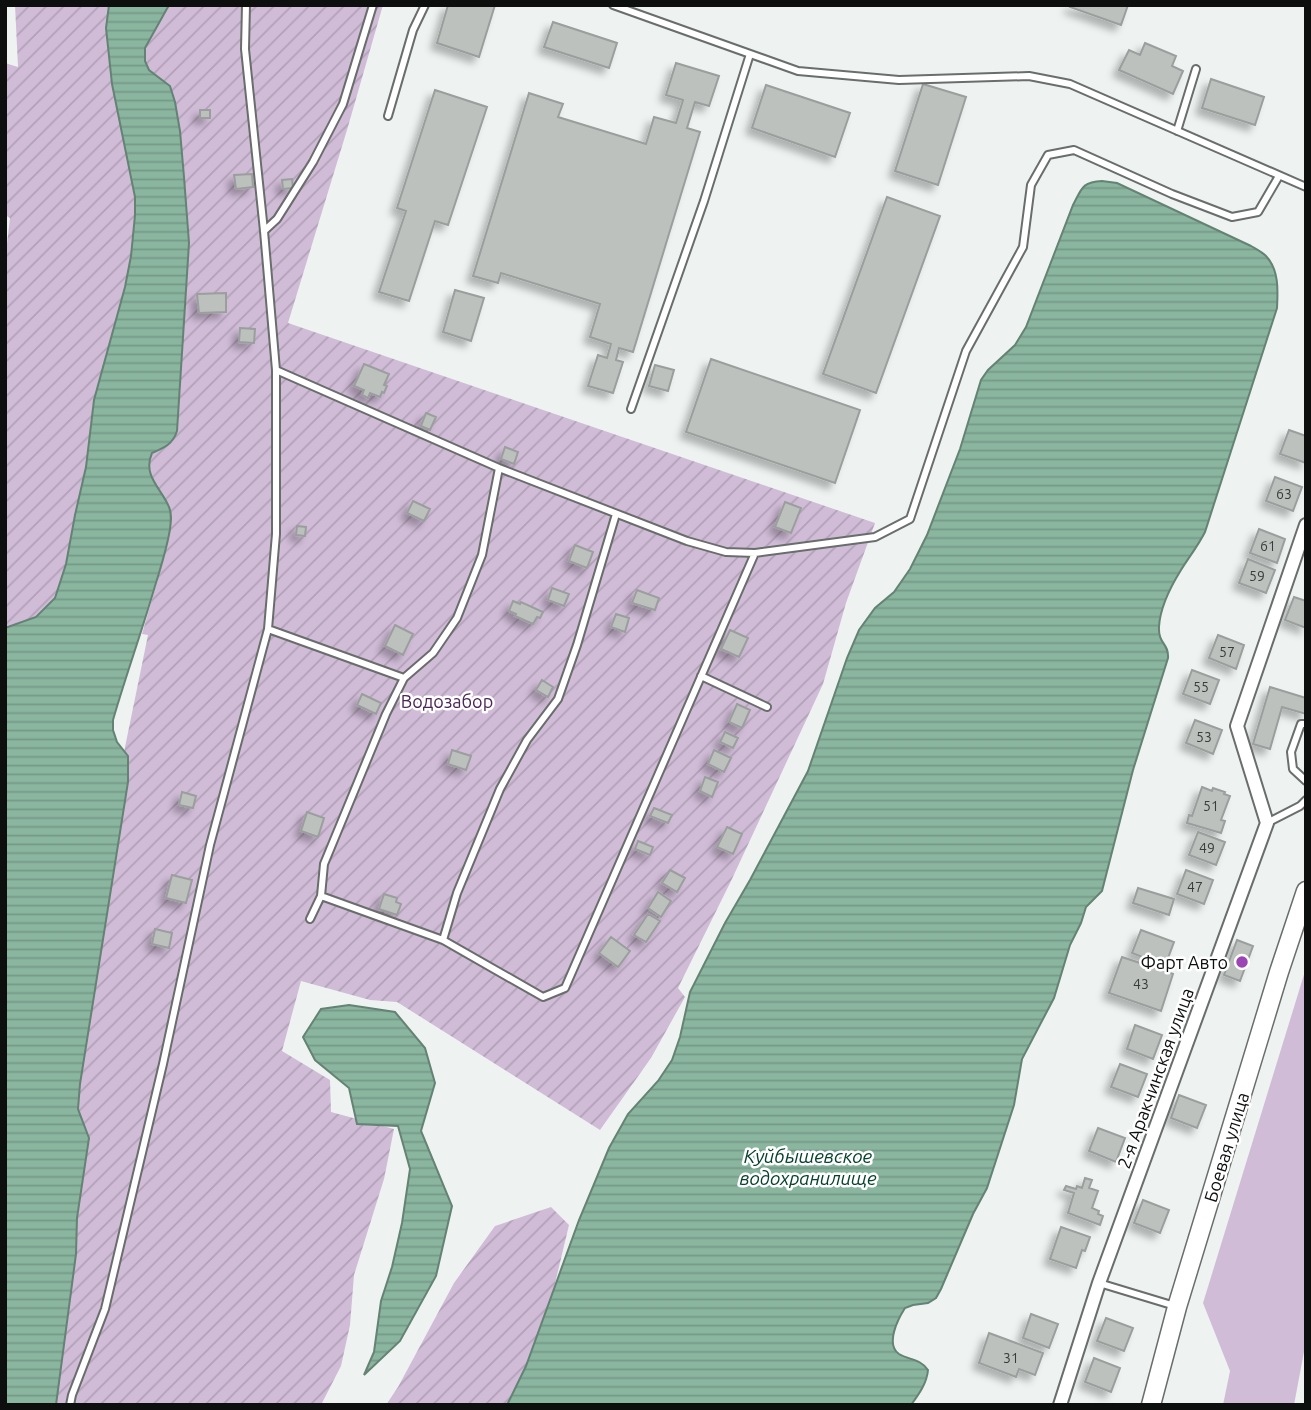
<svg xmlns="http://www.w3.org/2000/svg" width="1311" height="1410" viewBox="0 0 1311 1410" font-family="Ubuntu,sans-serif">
<defs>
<pattern id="garden-furrows" width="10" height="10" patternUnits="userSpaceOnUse" patternTransform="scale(1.75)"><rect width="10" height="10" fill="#d1bcd8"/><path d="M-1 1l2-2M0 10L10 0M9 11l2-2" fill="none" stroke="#b2a0b8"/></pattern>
<pattern id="water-rules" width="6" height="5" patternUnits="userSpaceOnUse" patternTransform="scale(1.75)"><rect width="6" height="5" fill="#8ab59f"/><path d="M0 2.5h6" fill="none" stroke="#769a88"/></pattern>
<filter id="shadow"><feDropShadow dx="-6" dy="6" stdDeviation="3.5" flood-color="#0004"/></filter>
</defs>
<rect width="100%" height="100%" fill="#eef3f1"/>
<!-- green -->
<path fill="#d1bcd8" d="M1306 968V1341L1294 1405H1223L1230 1371 1203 1303Z"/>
<!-- garden -->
<path fill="url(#garden-furrows)" d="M15 5H109L106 28 112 84 135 197V215L131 256 125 287 94 400 86 467 75 515 66 564 55 598 36 617 10 627H5V261L10 218 5 215V63L18 67Z
M169 5H383L347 130 288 323 875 523 846 603 823 684 731 881 678 988 685 997 651 1058 600 1130 397 1002 370 1000 301 981 282 1051 330 1080 331 1112 394 1129 384 1179 354 1275 350 1325 341 1366 321 1405H56L76 1254 77 1218 89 1138 78 1109 80 1084 128 782V756L124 752 148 635 142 634 163 561 168 504C160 494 141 466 153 453 161 444 173 444 177 431L189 243 180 131 175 102 159 77 149 70 145 61V48Z
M551 1207 569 1225 552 1296 526 1366 507 1405H386L398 1387 454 1283 495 1226Z"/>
<!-- water -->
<path fill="url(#water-rules)" stroke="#648374" stroke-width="2" d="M109 5H169L145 48V61L149 70 170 86 175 102 180 131 184 177 189 243 177 431C173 444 164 448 152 453 142 476 162 489 169 507 172 514 171 521 170 529 167 548 161 567 155 586 142 631 126 675 113 720V730L117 742 128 756V782L80 1084 78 1109 89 1138 77 1218 76 1254 56 1405H5V628L36 617 55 598 66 564 75 515 86 467 94 400 125 287 131 256 135 215V197L112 84 106 28Z
M1102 181 1117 183 1251 246C1256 249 1262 252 1266 256 1279 270 1278 290 1277 308L1205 532C1198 546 1189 557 1181 570 1171 586 1160 608 1159 627 1158 644 1169 643 1168 658L1133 770 1102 891 1086 907 1081 923 1070 945 1054 998 1022 1059 1014 1105 987 1188 973 1214 941 1289 936 1298 928 1303 913 1305 905 1308C898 1319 885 1344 899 1354 909 1360 921 1359 928 1370 927 1383 919 1394 911 1405H507L526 1366 579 1220 609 1148 628 1114 658 1081 672 1060 680 1037 690 992 725 923 750 880 808 771 847 658 859 630 875 608 894 592 910 569 927 535 960 449 981 380 988 370 1015 345 1026 327 1073 205C1082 188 1082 182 1102 181Z
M349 1005 395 1012 425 1048 435 1083 421 1131 452 1206 436 1276 400 1341 364 1375 374 1352 381 1301 392 1267 402 1223 410 1169 398 1126 357 1124 349 1088 315 1060 303 1037 321 1009Z"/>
<!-- building -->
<path fill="#bcc1be" stroke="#9a9f9d" stroke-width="2" filter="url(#shadow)" d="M448 5H495L479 57 437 43Z
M1071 5H1128L1121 25 1070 7Z
M553 22 617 43 609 68 544 47Z
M1145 43 1176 56 1172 66 1183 71 1173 94 1119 70 1129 50 1140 55Z
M676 63 719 76 709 106 695 102 687 128 700 132 633 352 619 348 616 360 623 362 613 393 588 386 598 355 607 358 611 344 590 337 600 304 501 273 498 283 473 276 529 93 563 104 558 117 646 144 654 117 676 123 683 100 666 95Z
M1211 79 1264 97 1255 125 1202 108Z
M923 84 966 97 938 185 895 171Z
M766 85 850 113 835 157 752 128Z
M435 90 487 107 448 225 435 221 409 301 379 292 406 211 397 208Z
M200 110H210V118H200Z
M252 174 253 187 236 189 234 175Z
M292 179 293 188 283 189 282 180Z
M887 197 940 216 876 393 823 374Z
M455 290 484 298 471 341 443 332Z
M226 293V312L199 313 197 294Z
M240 328 255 329 254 343 239 342Z
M711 359 860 410 835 483 686 432Z
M364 364 389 374 384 385 387 386 384 393 382 392 380 397 370 393 368 398 362 395 364 390 354 386Z
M655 365 674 370 668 391 649 386Z
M426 413 436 417 430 430 421 426Z
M1289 430 1306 436V463L1280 454Z
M505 447 518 452 514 464 501 459Z
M1275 477 1302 487 1293 511 1266 501Z
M413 501 430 509 424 521 407 513Z
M785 502 801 508 791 533 775 527Z
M297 526 306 527 305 536 296 535Z
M1259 529 1285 539 1277 563 1250 553Z
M575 545 593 552 587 568 569 561Z
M1248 559 1275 570 1266 593 1239 583Z
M552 588 569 594 564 606 548 600Z
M637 590 659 598 655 610 632 603Z
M1294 597 1306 601V628L1285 620Z
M513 601 520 604 521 602 543 612 540 618 537 617 533 624 515 616 516 614 509 611Z
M616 614 629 618 625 632 611 627Z
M395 625 413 634 403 655 385 646Z
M730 630 748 638 739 657 721 649Z
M1218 635 1244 645 1236 669 1209 658Z
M1192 670 1219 680 1210 704 1183 694Z
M542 680 553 687 548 697 536 690Z
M1270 687 1306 698V714L1282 707 1270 749 1253 744Z
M362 694 381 703 376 714 357 705Z
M737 704 750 710 742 728 729 722Z
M1195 720 1222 730 1213 754 1186 743Z
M725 732 738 738 733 748 720 742Z
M452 750 471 756 466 770 448 764Z
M714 750 731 758 724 772 708 764Z
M705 777 718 782 712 797 700 791Z
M1202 787 1212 791 1213 788 1225 792 1224 794 1230 796 1221 820 1225 821 1221 833 1187 823 1189 815 1192 816Z
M182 792 196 796 193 808 179 805Z
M654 808 672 815 668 823 650 816Z
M307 812 324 818 318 837 301 831Z
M727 827 742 834 733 854 717 847Z
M1198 832 1225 842 1216 865 1189 855Z
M638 841 653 847 650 855 635 849Z
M670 870 685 878 677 892 662 883Z
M1186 870 1213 880 1204 904 1177 894Z
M172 875 192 880 186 903 166 898Z
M1138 888 1174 899 1169 915 1133 903Z
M658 892 671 901 661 917 648 908Z
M384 894 397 898 396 902 401 904 397 915 379 909Z
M648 914 660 921 646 942 634 935Z
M155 929 172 933 169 948 152 944Z
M1141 930 1174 942 1165 966 1132 953Z
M611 937 630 951 618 967 599 953Z
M1237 940 1253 946 1240 981 1224 975Z
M1122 957 1173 974 1161 1011 1109 993Z
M1135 1025 1162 1035 1153 1059 1127 1049Z
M1120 1064 1147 1074 1138 1097 1111 1087Z
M1179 1095 1206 1105 1197 1128 1171 1118Z
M1098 1128 1125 1138 1116 1162 1089 1151Z
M1085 1178 1092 1180 1089 1188 1098 1191 1092 1208 1099 1211 1098 1214 1103 1216 1100 1225 1068 1213 1074 1193 1064 1190 1066 1186 1076 1189 1077 1186 1082 1188Z
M1143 1200 1169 1210 1160 1233 1134 1223Z
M1061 1227 1090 1237 1085 1251 1082 1250 1076 1268 1050 1259Z
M1031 1314 1058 1324 1049 1348 1023 1338Z
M1106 1318 1133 1328 1124 1351 1097 1341Z
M989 1333 1043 1353 1035 1375 1019 1369 1016 1377 979 1363Z
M1094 1358 1120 1368 1111 1392 1085 1382Z"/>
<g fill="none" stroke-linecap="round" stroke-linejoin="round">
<!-- lane casing -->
<g stroke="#696d6b" stroke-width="10">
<path id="lane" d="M613 5 798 71 899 80 1029 76 1070 84 1306 187
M388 116 413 30 425 5
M1177 131 1196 69
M264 231 277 219 313 162 343 104 373 5
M276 370 499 468 687 541 726 552 755 553 875 537 910 519 966 351 1023 247 1031 185 1048 155 1074 150 1172 194 1232 217 1258 212 1279 176
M631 409 704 201 750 54
M268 629 404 678
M701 676 767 707
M1306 724H1301L1291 752 1293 769 1306 781
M1267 823 1300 806 1306 800
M321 896 443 940 543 997 565 988 755 553
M310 919 321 896 324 864 386 714 404 678 433 653 457 618 482 555 499 468
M443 940 457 893 500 789 527 740 558 699 577 645 616 514
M1099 1283 1175 1306
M70 1405 72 1395 105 1309 163 1064 210 845 268 629 276 534V370L264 231 245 49 246 5"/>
</g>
<!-- street casing -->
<g stroke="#696d6b" stroke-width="16">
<path id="street" d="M1060 1405 1099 1283 1267 823 1237 726 1306 525"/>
</g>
<!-- secondary casing -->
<g stroke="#696d6b" stroke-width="21">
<path id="secondary" d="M1151 1405 1177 1307 1279 972 1306 891"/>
</g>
<!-- lane -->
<use href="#lane" stroke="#fff" stroke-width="6"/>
<!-- street -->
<use href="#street" stroke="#fff" stroke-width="12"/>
<!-- secondary -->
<use href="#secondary" stroke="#fff" stroke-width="18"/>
</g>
<!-- markers -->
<circle fill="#9b46b4" stroke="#fff" stroke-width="2.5" cx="1242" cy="962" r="7"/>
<g text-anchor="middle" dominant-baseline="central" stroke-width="5" stroke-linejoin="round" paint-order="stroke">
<!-- number labels -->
<g font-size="14" fill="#393c3a">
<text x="1284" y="494">63</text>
<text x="1268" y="546">61</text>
<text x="1257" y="576">59</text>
<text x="1227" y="652">57</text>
<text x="1201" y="687">55</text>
<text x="1204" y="737">53</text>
<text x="1211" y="806">51</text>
<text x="1207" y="848">49</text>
<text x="1195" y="887">47</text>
<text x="1141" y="984">43</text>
<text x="1011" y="1358">31</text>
</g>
<!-- park labels -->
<g font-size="18" fill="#4a2754" stroke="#fff">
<text x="447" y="701">Водозабор</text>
</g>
<!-- poi labels -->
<g font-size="18" fill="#0d0f0e" stroke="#fff" text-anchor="end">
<text x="1228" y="962">Фарт Авто</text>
</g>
<!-- street labels -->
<g font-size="18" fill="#0d0f0e" stroke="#fff">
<text transform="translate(1155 1078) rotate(-70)">2-я Аракчинская улица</text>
<text transform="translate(1226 1147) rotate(-73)">Боевая улица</text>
</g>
<!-- water labels -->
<g font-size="19" font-style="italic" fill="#07422c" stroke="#fff">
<text x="808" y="1156">Куйбышевское<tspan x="808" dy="22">водохранилище</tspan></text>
</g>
</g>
<!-- border -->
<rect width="1311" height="1410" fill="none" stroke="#0d0f0e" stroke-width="14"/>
</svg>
